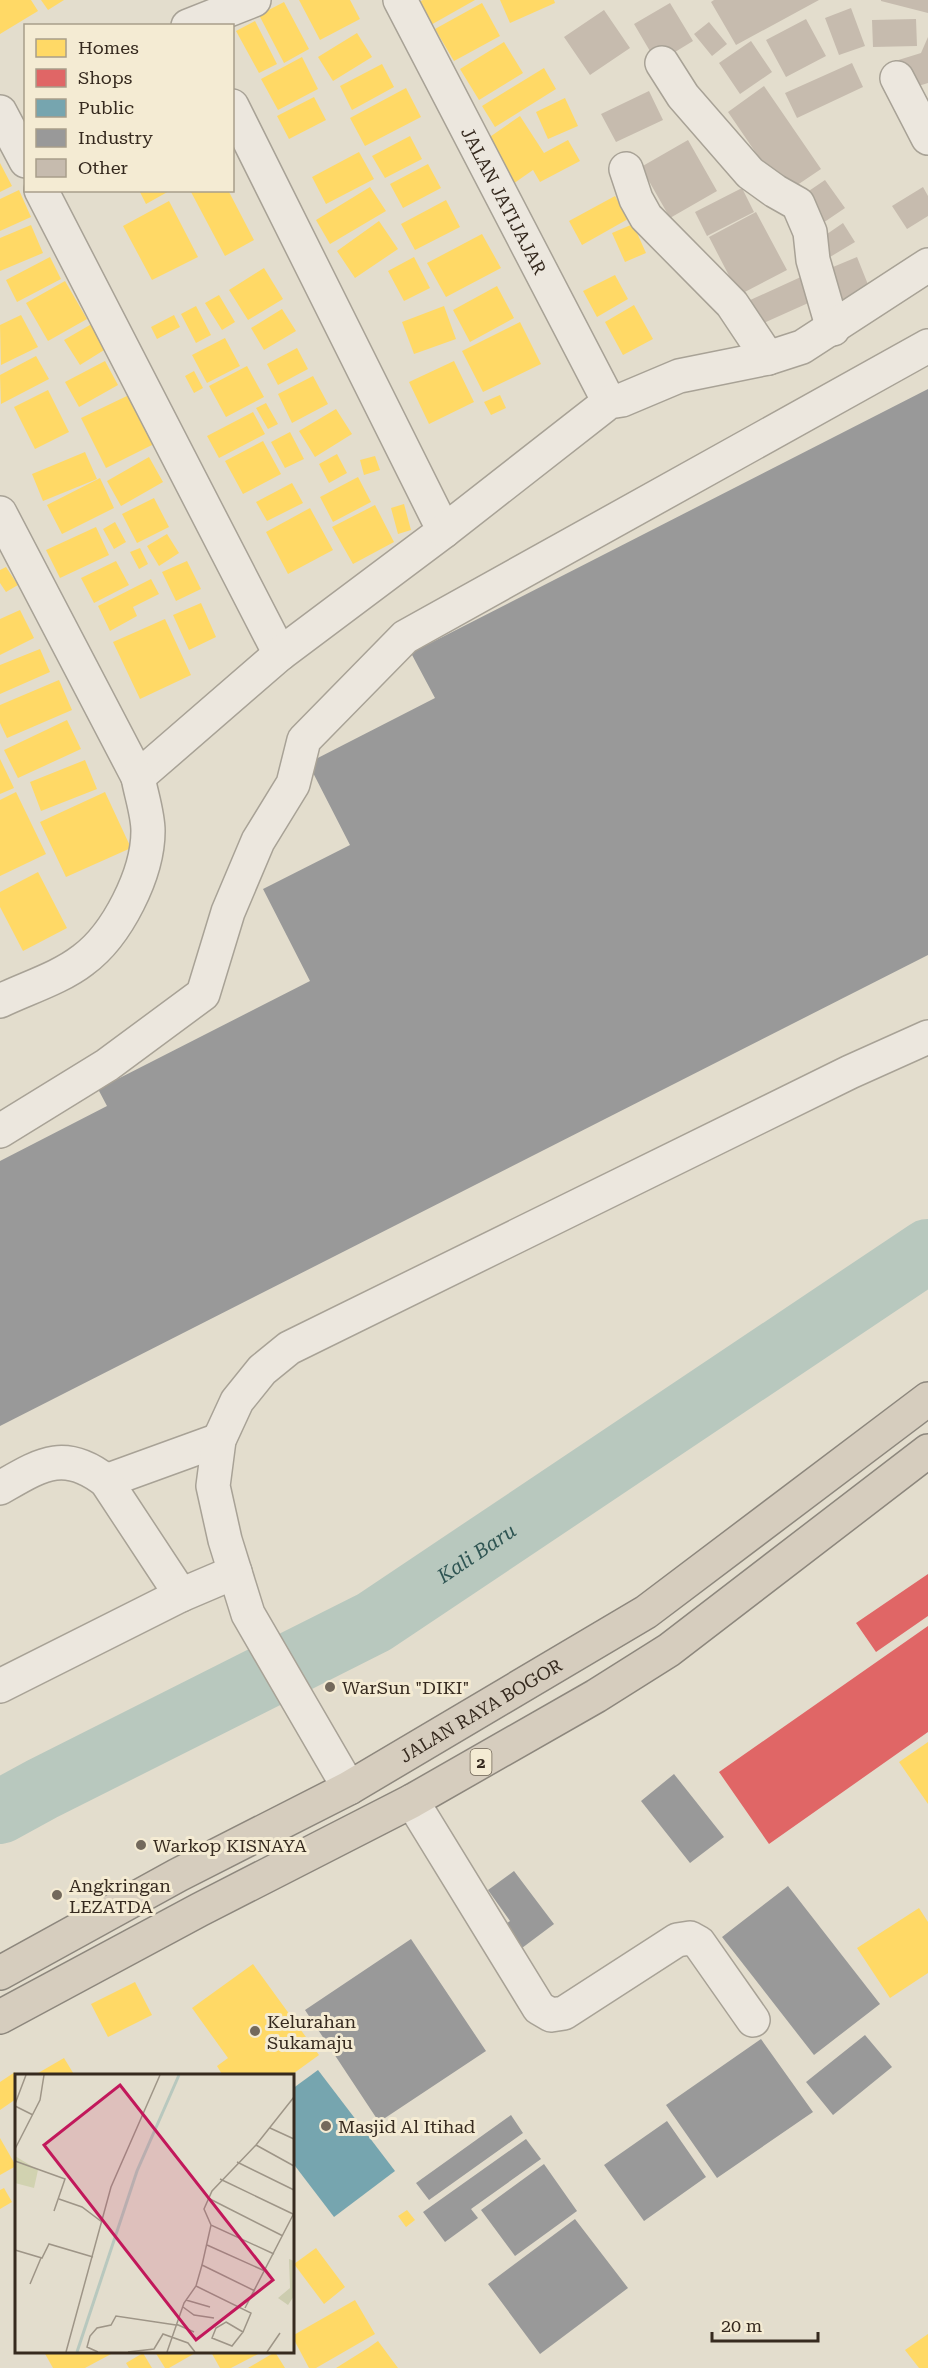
<svg xmlns="http://www.w3.org/2000/svg" width="928" height="2368" viewBox="0 0 928 2368" font-family="'Roboto Serif',serif">
<rect width="100%" height="100%" fill="#e3ddcd"/>
<!-- homes -->
<path fill="#ffd966" d="M0 0H31L38 11 0 34Z
M41 0H64L48 10Z
M299 0H350L360 19 320 40Z
M423 0H475L429 26 416 3Z
M500 0H554L555 3 510 23Z
M284 2 309 49 284 63 259 15Z
M482 3 500 36 454 61 435 29Z
M255 21 277 64 259 73 236 31Z
M357 33 372 57 333 81 318 57Z
M504 42 523 73 479 100 460 69Z
M302 57 318 89 278 110 261 79Z
M382 64 394 87 352 110 340 86Z
M544 68 556 89 495 127 482 106Z
M406 88 421 117 365 146 350 118Z
M314 97 326 120 289 139 277 116Z
M565 98 578 126 548 139 536 112Z
M520 116 544 153 568 140 580 161 540 182 533 170 510 186 481 143Z
M410 136 422 159 385 178 372 156Z
M359 152 374 179 326 204 312 177Z
M0 163 12 186 0 192Z
M428 164 441 188 403 208 390 184Z
M370 187 386 211 330 244 316 220Z
M19 190 31 217 0 231V199Z
M139 190H171L146 204Z
M194 190H228L254 240 225 256 191 192Z
M615 196 628 219 582 245 569 221Z
M446 200 460 227 415 250 401 224Z
M169 201 198 257 152 280 123 226Z
M379 221 398 249 355 278 337 251Z
M633 224 646 253 625 262 612 233Z
M31 225 43 253 0 271V238Z
M482 234 501 268 446 297 427 263Z
M50 257 61 279 17 302 6 280Z
M414 257 430 288 404 301 388 271Z
M264 268 283 299 248 320 229 290Z
M615 275 628 299 597 317 583 291Z
M65 281 87 319 48 341 26 303Z
M497 286 514 318 470 342 453 310Z
M219 295 235 322 222 330 205 303Z
M634 305 653 339 623 355 605 322Z
M196 306 211 335 196 343 181 314Z
M444 306 456 339 414 354 402 322Z
M282 309 296 331 264 350 251 328Z
M21 315 38 347 1 365 0 325Z
M174 315 180 327 157 339 151 327Z
M102 318 117 342 80 365 64 340Z
M520 322 541 364 483 392 462 351Z
M225 338 240 366 207 383 192 355Z
M297 348 308 369 278 385 267 364Z
M36 356 49 379 1 404 0 375Z
M105 361 118 385 79 407 65 382Z
M454 361 474 402 429 424 409 382Z
M247 366 264 397 226 417 209 386Z
M194 371 203 388 194 393 185 376Z
M313 376 328 404 292 423 278 394Z
M48 390 69 432 35 449 14 407Z
M129 395 154 444 106 468 81 418Z
M500 395 506 408 491 415 484 402Z
M266 403 278 424 268 429 256 408Z
M336 409 352 434 315 457 299 431Z
M253 412 265 434 219 458 207 436Z
M290 432 304 459 285 468 271 442Z
M263 441 281 474 243 494 225 461Z
M85 452 97 479 43 501 32 474Z
M337 454 347 473 329 483 319 464Z
M375 456 380 470 364 475 360 460Z
M149 457 163 482 121 506 107 481Z
M358 477 371 502 333 522 320 497Z
M100 478 114 508 62 534 47 505Z
M292 483 303 503 267 521 256 502Z
M154 498 169 527 137 543 122 514Z
M404 504 411 530 398 534 391 508Z
M375 505 394 542 353 564 332 527Z
M310 508 333 550 288 574 266 532Z
M115 522 126 542 114 549 103 529Z
M96 527 109 555 60 578 46 550Z
M167 534 179 553 159 566 147 546Z
M140 548 148 564 139 569 130 552Z
M116 561 129 585 94 603 81 578Z
M187 561 201 589 176 601 162 572Z
M6 567 18 585 6 592 0 583V570Z
M151 579 159 594 133 607 137 616 110 631 98 606Z
M201 603 216 637 189 650 173 615Z
M20 610 34 638 0 655V619Z
M165 619 191 675 140 699 113 642Z
M40 649 50 672 0 694V665Z
M59 680 72 710 7 738 0 723V705Z
M67 720 81 749 18 778 4 750Z
M0 759 14 788 0 794Z
M85 760 97 789 41 811 30 782Z
M16 792 46 854 0 876V800Z
M105 792 131 848 66 877 40 822Z
M38 872 67 928 23 951 0 907V892Z
M928 1742V1804L899 1762Z
M919 1908 928 1922V1973L890 1998 857 1948Z
M253 1964 319 2055 290 2076H223L217 2066 228 2058 192 2008Z
M135 1982 152 2015 108 2037 91 2004Z
M64 2058 75 2076H33Z
M15 2072 16 2099 0 2110V2082Z
M0 2138 16 2166 0 2175Z
M4 2188 12 2202 0 2209V2190Z
M407 2210 415 2220 406 2227 398 2216Z
M316 2248 345 2287 324 2304 294 2264Z
M355 2300 375 2334 316 2368H309L292 2336Z
M928 2334V2368H919L905 2350Z
M378 2341 398 2368H336L368 2348Z
M44 2352H112L113 2353 85 2368H53Z
M155 2352H197L169 2368H165Z
M211 2352H262L231 2368H220Z
M275 2352 285 2368H248Z
M143 2353 152 2368H129L126 2363Z"/>
<!-- shops -->
<path fill="#e06666" d="M928 1574V1616L876 1652 856 1623Z
M928 1626V1732L769 1844 719 1772Z"/>
<!-- public -->
<path fill="#76a5af" d="M318 2070 395 2171 334 2217 292 2162V2089Z"/>
<!-- industry -->
<path fill="#999" d="M928 389V955L0 1426V1161L107 1106 98 1089 310 981 263 889 350 845 308 763 435 698 411 653Z
M674 1774 724 1837 690 1863 641 1801Z
M514 1871 554 1924 518 1951 500 1928 510 1921 488 1890Z
M788 1886 880 2004 814 2055 722 1937Z
M411 1939 486 2051 379 2122 305 2010Z
M865 2035 892 2067 833 2115 806 2082Z
M761 2039 813 2112 717 2178 666 2105Z
M511 2115 523 2133 429 2200 416 2183Z
M667 2121 706 2177 644 2221 604 2165Z
M526 2139 541 2159 471 2209 478 2218 445 2242 423 2212Z
M544 2164 577 2211 515 2256 481 2210Z
M575 2219 628 2288 540 2354 488 2284Z"/>
<g fill="none" stroke-linecap="round" stroke-linejoin="round">
<!-- river -->
<path stroke="#b8c8be" stroke-width="64" id="s1" d="M0 1812 42 1789 374 1622 928 1251"/>
</g>
<!-- building -->
<path fill="#c6bbae" d="M714 0H819L736 45 711 2Z
M928 0V13L881 1V0Z
M670 3 693 41 657 63 634 24Z
M851 8 865 46 839 55 825 18Z
M604 10 630 48 590 75 564 37Z
M806 19 826 56 786 77 766 40Z
M916 19 917 46 873 47 872 20Z
M709 22 727 44 712 56 694 34Z
M928 37V83L915 87 892 62 921 53Z
M751 41 772 72 740 94 719 63Z
M852 63 863 87 797 118 785 93Z
M764 86 821 169 784 194 728 112Z
M649 91 663 120 616 142 601 114Z
M688 140 717 191 670 218 641 167Z
M825 180 845 208 817 227 797 199Z
M923 187 928 196V216L907 229 892 206Z
M742 188 754 212 707 236 695 212Z
M756 212 787 270 739 295 709 237Z
M843 223 855 242 820 263 814 243Z
M857 257 871 292 834 306 821 272Z
M803 276 815 300 759 325 748 301Z"/>
<g fill="none" stroke-linecap="round" stroke-linejoin="round">
<!-- minor casing -->
<g stroke="#a8a296" stroke-width="36">
<g id="minor">
<path id="s2" d="M400 0 609 402"/>
<path d="M188 26 254 0"/>
<path d="M662 63 683 96 750 173 775 191 798 204 810 232 813 260 833 329"/>
<path d="M897 78 928 138"/>
<path d="M0 112 26 161"/>
<path d="M626 169 636 199 646 217 732 304 768 358"/>
<path d="M41 190 280 654"/>
<path d="M0 513 138 777 280 654 444 531 232 106"/>
<path d="M444 531 609 402 622 400 679 376 768 358 802 347 928 265"/>
<path d="M0 1001C27 988 60 978 83 960 117 935 148 874 148 831 148 814 141 794 138 777"/>
<path d="M0 1131 107 1065 203 994 228 912 258 841 293 784 304 740 405 637 928 346"/>
<path d="M106 1481 219 1440"/>
<path d="M0 1488C40 1465 64 1448 106 1481L181 1595"/>
<path d="M0 1686 181 1595 235 1572"/>
<path d="M349 1788 248 1614 225 1540 213 1486 219 1440 237 1401 262 1370 289 1348 850 1072 928 1037"/>
<path d="M412 1801 539 2008 551 2015 564 2013 677 1940 690 1938 699 1943 753 2020"/>
</g>
</g>
<!-- highway casing -->
<g stroke="#8d877d" stroke-width="36">
<g id="highway">
<path id="s3" d="M0 1973 178 1875 349 1788 646 1612 928 1399"/>
<path d="M0 2017 199 1910 412 1801 596 1696 669 1650 928 1451"/>
</g>
</g>
<!-- minor -->
<use href="#minor" stroke="#ece7de" stroke-width="33"/>
<!-- highway -->
<use href="#highway" stroke="#d6cdbe" stroke-width="33"/>
</g>
<!-- markers -->
<g fill="#73695c" stroke="#f4ebd3" stroke-width="2">
<circle cx="330" cy="1687" r="6"/>
<circle cx="141" cy="1845" r="6"/>
<circle cx="57" cy="1895" r="6"/>
<circle cx="255" cy="2031" r="6"/>
<circle cx="326" cy="2126" r="6"/>
</g>
<g text-anchor="middle" dominant-baseline="central" stroke-width="6" stroke-linejoin="round" paint-order="stroke">
<!-- shield labels -->
<rect fill="#f4ebd3" stroke="#6f6455" stroke-width="1.5" x="470.5" y="1749" width="21" height="26" rx="4.5"/>
<g font-size="16" font-weight="bold" fill="#362a1f">
<text x="481" y="1762">2</text>
</g>
<!-- street labels -->
<g font-size="18" fill="#362a1f" stroke="#f4ebd3">
<text stroke="none"><textPath href="#s2" startOffset="226">JALAN JATIJAJAR</textPath></text>
<text stroke="none"><textPath href="#s3" startOffset="548">JALAN RAYA BOGOR</textPath></text>
</g>
<!-- poi labels -->
<g font-size="18" fill="#362a1f" stroke="#f4ebd3" text-anchor="start">
<text x="342" y="1687">WarSun "DIKI"</text>
<text x="153" y="1845">Warkop KISNAYA</text>
<text x="69" y="1885">Angkringan<tspan x="69" dy="21">LEZATDA</tspan></text>
<text x="267" y="2021">Kelurahan<tspan x="267" dy="21">Sukamaju</tspan></text>
<text x="338" y="2126">Masjid Al Itihad</text>
</g>
<!-- water labels -->
<g font-size="20" font-style="italic" fill="#2f5553" stroke="#f4ebd3">
<text stroke="none"><textPath href="#s1" startOffset="543">Kali Baru</textPath></text>
</g>
</g>
<!-- overview -->
<g transform="translate(15 2074)">
<rect width="279" height="279" fill="#e3ddcd"/>
<path d="M0 82 23 96 19 114 0 109Z" fill="#d1d2b0"/>
<path d="M274 185 279 187V222L273 231 263 224 275 214Z" fill="#ccccaf"/>
<path fill="none" stroke="#b8c8be" stroke-width="3" d="M62 278 122 97 164 1"/>
<path fill="none" stroke="#9e9587" stroke-width="1.5" d="M0 30 11 1M0 32 18 41M255 54 279 65M241 71 279 92M0 75 25 26 29 1M0 87 50 105 39 137M222 88 279 116M205 105 278 140M193 124 268 162M44 125 67 133 87 148M196 151 189 135 197 117 241 71 279 23M192 171 250 197M0 176 27 184 34 170 78 183M15 210 26 184M181 212 236 239 228 258M240 217 187 191 196 151 259 180M171 226 195 233M168 233 179 241 199 244M230 234 279 139M211 248 228 258 217 272 197 264 201 254ZM161 250 179 258M51 278 96 113 145 1M83 278 72 273 75 262 82 254 96 251 101 242 161 251M113 278 139 275 148 260 173 269 180 278M152 278 169 229 181 212 187 191M252 278 265 259"/>
<path fill="#c2185b" fill-opacity="0.15" stroke="#c2185b" stroke-width="3" d="M105 11 258 206 181 266 29 71Z"/>
<rect width="279" height="279" fill="none" stroke="#362a1f" stroke-width="3"/>
</g>
<!-- legend -->
<rect x="24" y="24" width="210" height="168" fill="#f4ebd3" stroke="#a89e8b" stroke-width="1.5"/>
<rect x="36" y="39" width="30" height="18" fill="#ffd966" stroke="#a89e8b" stroke-width="1.5"/>
<text x="78" y="54" font-size="18" fill="#362a1f">Homes</text>
<rect x="36" y="69" width="30" height="18" fill="#e06666" stroke="#a89e8b" stroke-width="1.5"/>
<text x="78" y="84" font-size="18" fill="#362a1f">Shops</text>
<rect x="36" y="99" width="30" height="18" fill="#76a5af" stroke="#a89e8b" stroke-width="1.5"/>
<text x="78" y="114" font-size="18" fill="#362a1f">Public</text>
<rect x="36" y="129" width="30" height="18" fill="#999999" stroke="#a89e8b" stroke-width="1.5"/>
<text x="78" y="144" font-size="18" fill="#362a1f">Industry</text>
<rect x="36" y="159" width="30" height="18" fill="#c6bbae" stroke="#a89e8b" stroke-width="1.5"/>
<text x="78" y="174" font-size="18" fill="#362a1f">Other</text>
<!-- scale -->
<path d="M712 2332v9h106v-9" fill="none" stroke="#362a1f" stroke-width="3"/>
<text x="721" y="2332" font-size="18" fill="#362a1f" stroke="#f4ebd3" stroke-width="4.5" paint-order="stroke">20 m</text>
</svg>
